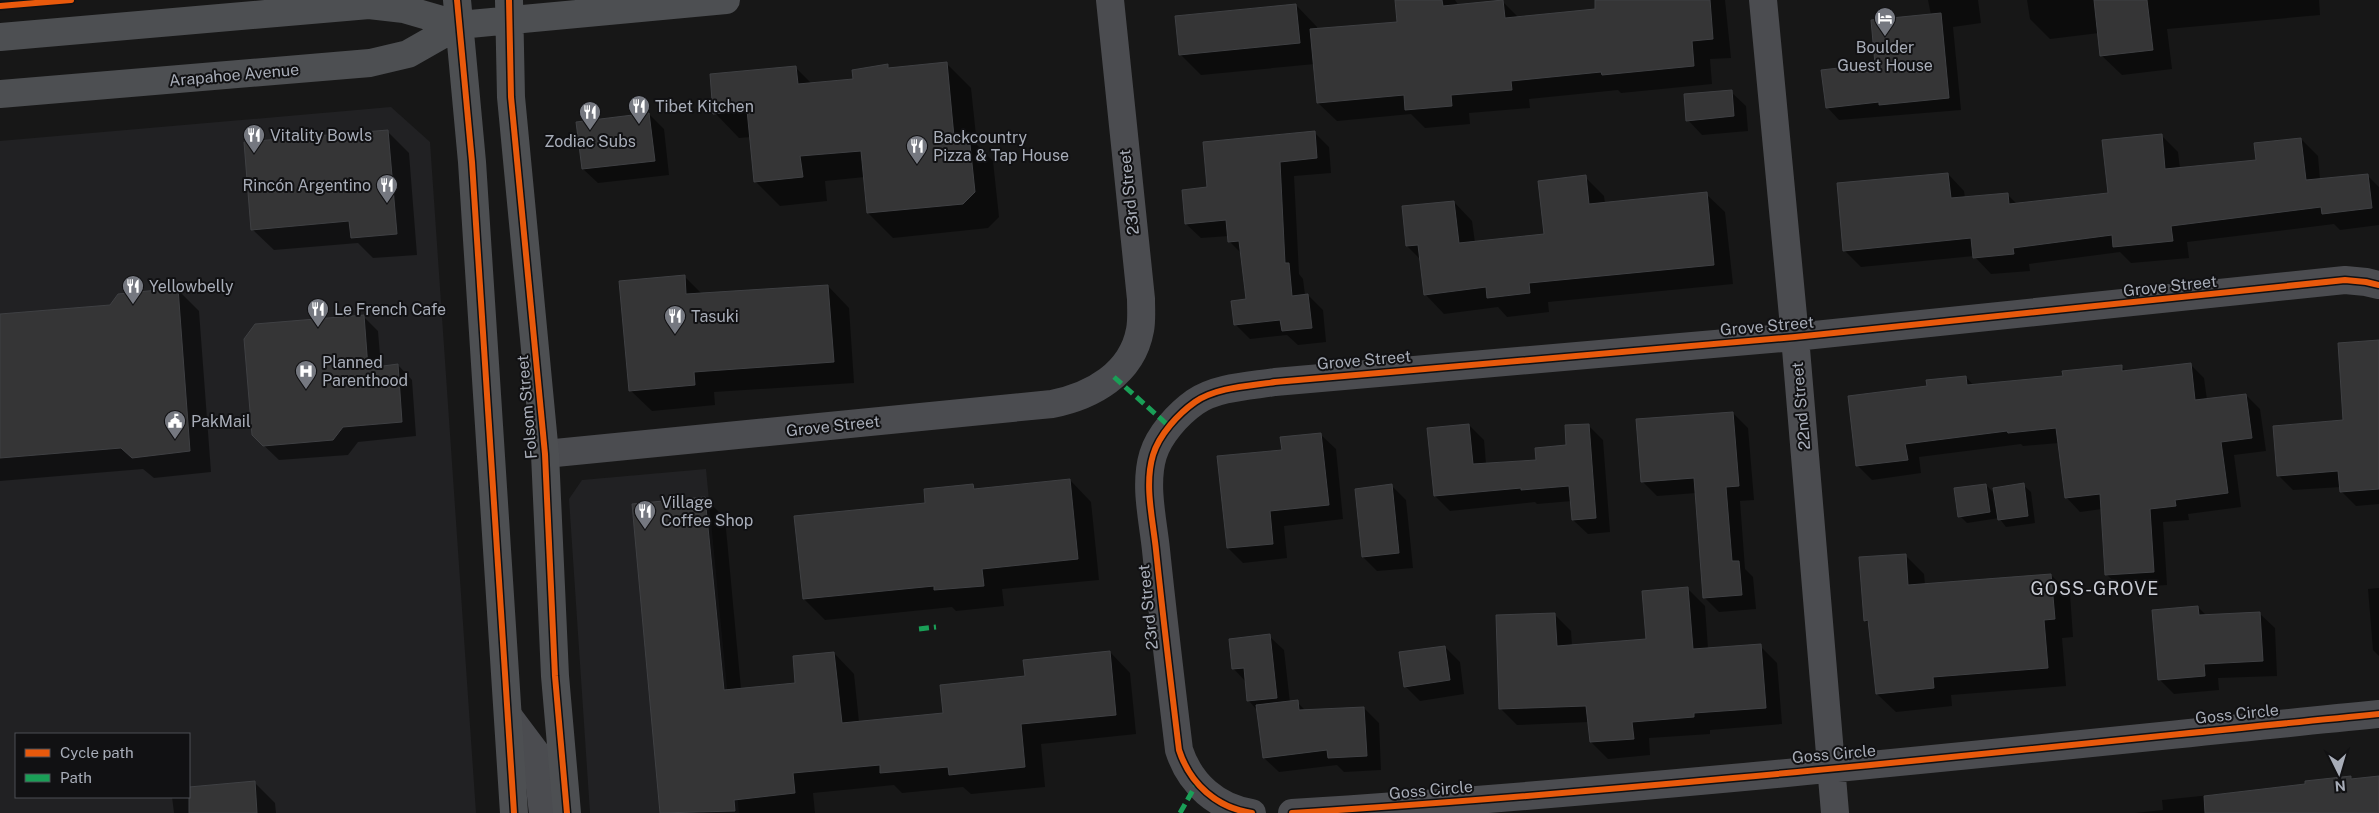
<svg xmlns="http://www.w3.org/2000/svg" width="2379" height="813" viewBox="0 0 2379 813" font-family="'Public Sans',sans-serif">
<rect width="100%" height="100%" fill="#171717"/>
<!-- built -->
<path fill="#212123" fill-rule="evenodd" d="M391 107 430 142 476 813H0V141ZM16 734H189V797H16Z
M706 469 739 813H590L569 499 582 480Z"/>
<!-- shadow -->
<path fill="#0007" d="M1396 0H1455L1459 6 1503 2 1519 18 1597 10V0H1725L1731 58 1710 59 1712 84 1621 93 1618 90 1529 99 1530 108 1469 113 1470 124 1425 128 1411 114 1337 121 1318 103 1315 64 1201 75 1180 54 1296 5 1317 27V30L1398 23Z
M1928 0H1978L1981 23 1953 27 1961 110 1839 120 1827 107 1931 15Z
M2027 0H2319L2320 15 2167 29 2172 69 2122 75 2101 55 2099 33 2050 39 2030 19Z
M946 63 971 88 977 145 993 161 999 217 988 228 893 238 868 213 865 177 825 181 827 201 780 206 755 181 751 137 739 138 715 113 795 67 812 84 855 80 887 66 891 69Z
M1731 92 1746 106 1748 131 1702 135 1688 120Z
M649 114 664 129 669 175 598 183 583 169Z
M387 131 409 153 417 255 373 258 358 243 274 250 252 229Z
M1314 132 1329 147 1331 173 1294 176 1299 274 1303 279 1305 295H1308L1323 310 1326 342 1298 345 1287 335 1250 339 1235 324 1247 300 1242 254 1229 241V236L1201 238 1186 224 1209 188Z
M2161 135 2178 152 2180 169 2257 162 2301 139 2318 156 2320 180 2367 175 2379 187V225L2340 230 2334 224 2187 242 2189 258 2131 263 2120 252 2029 264 2030 271 1991 274 1974 256 1861 267 1844 250 1948 174 1964 191 1965 198 2008 195 2018 205 2109 194Z
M1585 177 1604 196 1605 204 1706 194 1725 212 1733 284 1548 302 1549 312 1507 317 1498 307 1444 314 1426 295 1421 260 1407 246 1454 202 1472 221 1475 243 1545 235Z
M684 276 703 295 828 286 849 308 854 383 714 392 715 405 652 411 630 390Z
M177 289 199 311 211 472 154 478 143 469 0 481V315L111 306Z
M363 316 378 331 381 367 398 365 412 380 416 436 358 442 348 455 279 460 253 435Z
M2379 341V504L2356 506 2341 491V487L2293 490 2278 475 2345 421Z
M2190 364 2204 378 2207 400 2246 395 2260 409 2266 451 2234 455 2241 507 2188 514 2189 520 2163 522 2167 585 2121 588 2107 575 2102 509 2080 512 2067 498 2059 443 2023 446 2021 444 1919 457 1921 473 1872 480 1858 466 1928 387 1966 377 1974 386 2064 377 2121 367 2126 371Z
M1733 413 1748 428 1754 500 1740 501 1745 569 1753 577 1756 609 1719 612 1704 597 1696 493 1657 496 1642 481Z
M1469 425 1484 440 1486 464 1538 461 1567 446 1588 425 1603 440 1610 532 1588 534 1573 520 1572 501 1537 504 1535 502 1450 511 1435 496Z
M1321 435 1336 449 1343 519 1284 526 1287 558 1243 563 1228 548 1283 451Z
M1070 480 1091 502 1099 580 1002 589 1004 606 956 611 952 607 825 620 804 599 927 504 973 486 977 490Z
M1986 485 1996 495 2023 485 2031 492 2035 523 2006 527 1999 518 1967 523 1960 516Z
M1392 486 1406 500 1413 568 1377 571 1363 557Z
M705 498 725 518 741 689 797 684 834 653 854 674 859 722 944 714 1026 678 1110 652 1130 673 1136 734 1041 744 1045 787 971 794 963 787 902 793 894 785 813 793 815 813H661L633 505Z
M1905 555 1924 574 1925 585 2051 575 2070 594 2073 637 2062 638 2066 686 1951 695 1952 706 1896 712 1877 694 1870 625 1865 620Z
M2379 588V656L2373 650 2368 589Z
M1688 589 1705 606 1708 649 1760 646 1777 663 1782 724 1710 730V734L1649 738 1650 755 1608 759 1591 742 1589 722 1517 725 1500 708 1555 615 1571 631 1572 646 1647 640Z
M2198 607 2207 616 2260 614 2275 628 2277 676 2218 678 2219 690 2174 694 2159 679Z
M1269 636 1284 650 1290 703 1297 702 1306 711 1364 708 1379 723 1381 770 1344 772 1337 765 1279 772 1264 758 1258 711 1248 700 1246 682 1233 668Z
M1445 647 1460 662 1464 694 1420 701 1405 686Z
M2350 777 2353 780 2379 777V813H2135L2163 810 2162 800 2307 785Z
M254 782 275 803 276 813H174L172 797H189V788Z"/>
<!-- building -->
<path fill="#353536" stroke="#3f4043" d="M1395 0H1442L1443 6 1503 0 1505 18 1595 9V0H1710L1713 39 1692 41 1694 66 1602 75 1601 72 1511 81 1512 90 1451 95 1452 106 1405 110 1404 95 1317 103 1310 29 1397 22Z
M2094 0H2147L2153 50 2100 56Z
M1296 4 1300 43 1179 55 1175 16Z
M1941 13 1949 98 1879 105V102L1826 108 1821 70 1875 64 1871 20Z
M947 62 954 137 969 135 975 192 963 204 867 213 861 151 800 156 803 177 754 182 747 110 713 114 710 74 796 66 798 84 853 79 852 70 888 64V68Z
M1732 90 1734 116 1686 121 1684 94Z
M649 113 655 161 582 169 576 122Z
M388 130 397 234 351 238 349 221 251 230 244 142Z
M1315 131 1317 158 1280 162 1285 263H1289L1292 296 1308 294 1312 328 1282 331 1280 320 1234 325 1231 301 1246 299 1239 241 1228 242 1226 220 1185 224 1182 190 1207 187 1203 142Z
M2162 134 2165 169 2256 160 2254 143 2301 138 2306 180 2368 174 2372 208 2322 214 2321 207 2171 226 2173 241 2113 247 2112 235 2013 248 2014 254 1973 258 1971 238 1843 251 1837 183 1948 173 1951 198 2008 193 2009 204 2108 193 2102 140Z
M1586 175 1589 204 1707 192 1714 265 1529 283 1530 293 1487 298 1486 287 1424 295 1418 245 1406 246 1402 206 1454 201 1459 243 1544 234 1538 181Z
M685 275 686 294 828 285 834 362 694 372 695 385 629 391 619 281Z
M178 288 190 451 132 458 121 448 0 458V314L110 305 118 294Z
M364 315 368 368 398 364 402 422 343 427 333 440 263 446 252 435 244 339 255 324Z
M2379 340V489L2340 492 2338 471 2277 476 2273 426 2343 420 2338 343Z
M2191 363 2195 400 2246 394 2252 438 2221 442 2228 493 2175 500 2176 506 2150 509 2154 572 2105 575 2100 494 2065 498 2056 428 2008 433 2007 431 1905 444 1908 460 1856 466 1848 396 1927 386 1926 380 1966 376 1967 385 2063 376 2062 371 2122 365V371Z
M1733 412 1739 486 1726 487 1732 561H1739L1742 595 1703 598 1694 478 1641 482 1636 419Z
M1469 424 1473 464 1536 460 1535 448 1566 445 1565 425 1589 424 1596 518 1572 520 1569 486 1521 490V488L1434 496 1427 428Z
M1321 433 1329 505 1270 511 1273 544 1227 548 1217 456 1282 450 1280 437Z
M1070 479 1078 559 982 569 984 586 934 590V586L803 599 794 516 925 503 924 489 973 484 974 489Z
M2024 483 2028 516 1998 520 1993 488Z
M1392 484 1399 553 1362 557 1355 489Z
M1986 484 1990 512 1958 517 1954 488Z
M705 497 724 690 795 683 793 656 834 652 842 723 943 713 940 685 1025 676 1023 660 1110 651 1116 715 1021 724 1025 767 949 775 948 767 880 773V765L793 773 795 793 734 800 735 811 660 813 632 504Z
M1906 554 1908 585 2051 574 2055 619 2044 620 2048 668 1933 677 1934 688 1876 694 1868 620 1864 621 1859 557Z
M1688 587 1693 649 1761 644 1766 708 1694 713V717L1632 722 1634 739 1590 742 1586 706 1499 709 1496 615 1555 613 1557 646 1646 639 1642 591Z
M2198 606 2199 615 2260 612 2263 661 2204 664 2205 676 2158 680 2152 610Z
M1270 634 1277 698 1247 701 1244 668 1232 669 1229 639Z
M1445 646 1450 680 1404 687 1399 652Z
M1298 700 1299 710 1364 707 1367 756 1328 758 1327 750 1263 758 1256 705Z
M2351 776V779L2379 776V813H2205L2204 796 2305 784V781Z
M255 781 257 813H189V787Z"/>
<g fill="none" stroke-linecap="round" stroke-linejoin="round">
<!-- minor -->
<path stroke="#4b4c50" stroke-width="28" d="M1763 0 1795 337 1835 813
M545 454 1052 404C1092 396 1132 374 1140 330 1142 320 1141 309 1141 299L1110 0
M509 717 536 753 543 813
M1252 813C1217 808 1190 784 1179 750 1171 684 1163 617 1156 550 1153 520 1144 485 1153 455 1159 435 1178 414 1195 402 1217 387 1250 386 1275 382L1795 337 2345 280 2366 282 2379 285
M1292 813C1655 790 2017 750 2379 714"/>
<!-- major -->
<path stroke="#4d4f52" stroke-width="28" d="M457 0 472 162 514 813
M509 0 511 97 545 454 555 676 567 813
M0 37 369 5 404 9 459 25 726 0
M0 94 370 63 408 54 459 25"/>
<!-- quiet -->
<path stroke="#1a9f57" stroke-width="5" stroke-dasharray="10 5" stroke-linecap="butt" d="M1114 377 1170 427
M919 629 936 627
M1180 813 1197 783"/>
<!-- cycleway casing -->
<g stroke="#111113" stroke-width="9">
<path id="cycleway" d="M457 0 472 162 514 813
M509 0 511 97 545 454 555 676 567 813
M0 6 71 0
M1252 813C1217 808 1190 784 1179 750 1171 684 1163 617 1156 550 1153 520 1144 485 1153 455 1159 435 1178 414 1195 402 1217 387 1250 386 1275 382L1795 337 2345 280 2366 282 2379 285
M1292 813C1655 790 2017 750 2379 714"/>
</g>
<!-- cycleway -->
<use href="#cycleway" stroke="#e8590c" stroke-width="6"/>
</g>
<!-- icons -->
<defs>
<g id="hotel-pin" transform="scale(1.125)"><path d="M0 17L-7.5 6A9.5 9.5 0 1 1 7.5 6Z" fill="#757880" stroke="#111113"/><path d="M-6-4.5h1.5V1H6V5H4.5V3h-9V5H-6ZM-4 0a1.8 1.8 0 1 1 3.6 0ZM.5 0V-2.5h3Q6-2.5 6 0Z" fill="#fff"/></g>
<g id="restaurant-pin" transform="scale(1.125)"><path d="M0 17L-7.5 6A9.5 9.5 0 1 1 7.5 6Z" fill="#757880" stroke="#111113"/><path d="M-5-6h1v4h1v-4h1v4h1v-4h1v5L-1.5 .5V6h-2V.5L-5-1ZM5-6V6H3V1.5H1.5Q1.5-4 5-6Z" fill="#fff"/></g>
<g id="hospital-pin" transform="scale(1.125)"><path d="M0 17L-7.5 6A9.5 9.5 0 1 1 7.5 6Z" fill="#757880" stroke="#111113"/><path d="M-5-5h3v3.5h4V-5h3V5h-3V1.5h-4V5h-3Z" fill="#fff"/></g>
<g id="civic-pin" transform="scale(1.125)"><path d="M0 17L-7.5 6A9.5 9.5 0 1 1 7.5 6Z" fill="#757880" stroke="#111113"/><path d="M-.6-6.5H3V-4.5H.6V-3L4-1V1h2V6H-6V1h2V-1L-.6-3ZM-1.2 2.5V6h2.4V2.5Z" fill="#fff"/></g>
</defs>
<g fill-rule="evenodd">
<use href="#hotel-pin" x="1885" y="18"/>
<use href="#restaurant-pin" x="639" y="106"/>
<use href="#restaurant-pin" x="590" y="112"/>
<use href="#restaurant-pin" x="254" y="135"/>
<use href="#restaurant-pin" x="917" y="146"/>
<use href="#restaurant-pin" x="387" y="185"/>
<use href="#restaurant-pin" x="133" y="286"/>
<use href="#restaurant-pin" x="318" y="309"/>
<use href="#restaurant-pin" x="675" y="316"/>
<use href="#hospital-pin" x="306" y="371"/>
<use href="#civic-pin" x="175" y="421"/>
<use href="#restaurant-pin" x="645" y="511"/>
</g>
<g text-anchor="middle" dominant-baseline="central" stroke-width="4" stroke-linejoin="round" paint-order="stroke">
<!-- poi labels -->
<g font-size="16" fill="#a8adb8" stroke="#111113" text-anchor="start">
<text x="1885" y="47" text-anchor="middle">Boulder<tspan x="1885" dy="18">Guest House</tspan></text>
<text x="655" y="106">Tibet Kitchen</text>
<text x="270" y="135">Vitality Bowls</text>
<text x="933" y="137">Backcountry<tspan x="933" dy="18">Pizza &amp; Tap House</tspan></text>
<text x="590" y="141" text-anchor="middle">Zodiac Subs</text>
<text x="371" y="185" text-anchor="end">Rincón Argentino</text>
<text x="149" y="286">Yellowbelly</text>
<text x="334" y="309">Le French Cafe</text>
<text x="691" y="316">Tasuki</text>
<text x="322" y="362">Planned<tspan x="322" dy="18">Parenthood</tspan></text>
<text x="191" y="421">PakMail</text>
<text x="661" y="502">Village<tspan x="661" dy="18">Coffee Shop</tspan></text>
</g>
<!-- street labels -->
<g font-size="16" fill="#a8adb8" stroke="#111113">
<text transform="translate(234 75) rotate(-5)">Arapahoe Avenue</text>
<text transform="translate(1129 192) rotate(-96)">23rd Street</text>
<text transform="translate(2170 286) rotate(-6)">Grove Street</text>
<text transform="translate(1767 326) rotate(-5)">Grove Street</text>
<text transform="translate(1364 360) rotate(-5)">Grove Street</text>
<text transform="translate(1801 406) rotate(-95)">22nd Street</text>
<text transform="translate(527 407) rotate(-95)">Folsom Street</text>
<text transform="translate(833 426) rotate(-6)">Grove Street</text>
<text transform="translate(1148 607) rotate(-96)">23rd Street</text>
<text transform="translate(2237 714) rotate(-6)">Goss Circle</text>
<text transform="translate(1834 754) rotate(-5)">Goss Circle</text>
<text transform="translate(1431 790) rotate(-5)">Goss Circle</text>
</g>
<!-- neighbourhood labels -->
<g font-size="18" letter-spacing="1" fill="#c9ccd4" stroke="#111113">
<text x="2095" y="588">GOSS-GROVE</text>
</g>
</g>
<!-- legend -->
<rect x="15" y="733" width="175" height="65" fill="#111113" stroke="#4d4f55"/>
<rect x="25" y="749" width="25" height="8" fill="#e8590c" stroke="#4d4f55"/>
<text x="60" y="758" font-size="15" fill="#a8adb8">Cycle path</text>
<rect x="25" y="774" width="25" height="8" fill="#1a9f57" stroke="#4d4f55"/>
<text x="60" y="783" font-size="15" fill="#a8adb8">Path</text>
<!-- north arrow -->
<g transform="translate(2339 773) rotate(175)" stroke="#111113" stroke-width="4" paint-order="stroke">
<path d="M0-4L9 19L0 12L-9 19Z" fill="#a8adb8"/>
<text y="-8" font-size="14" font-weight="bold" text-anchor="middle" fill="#a8adb8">N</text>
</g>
</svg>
